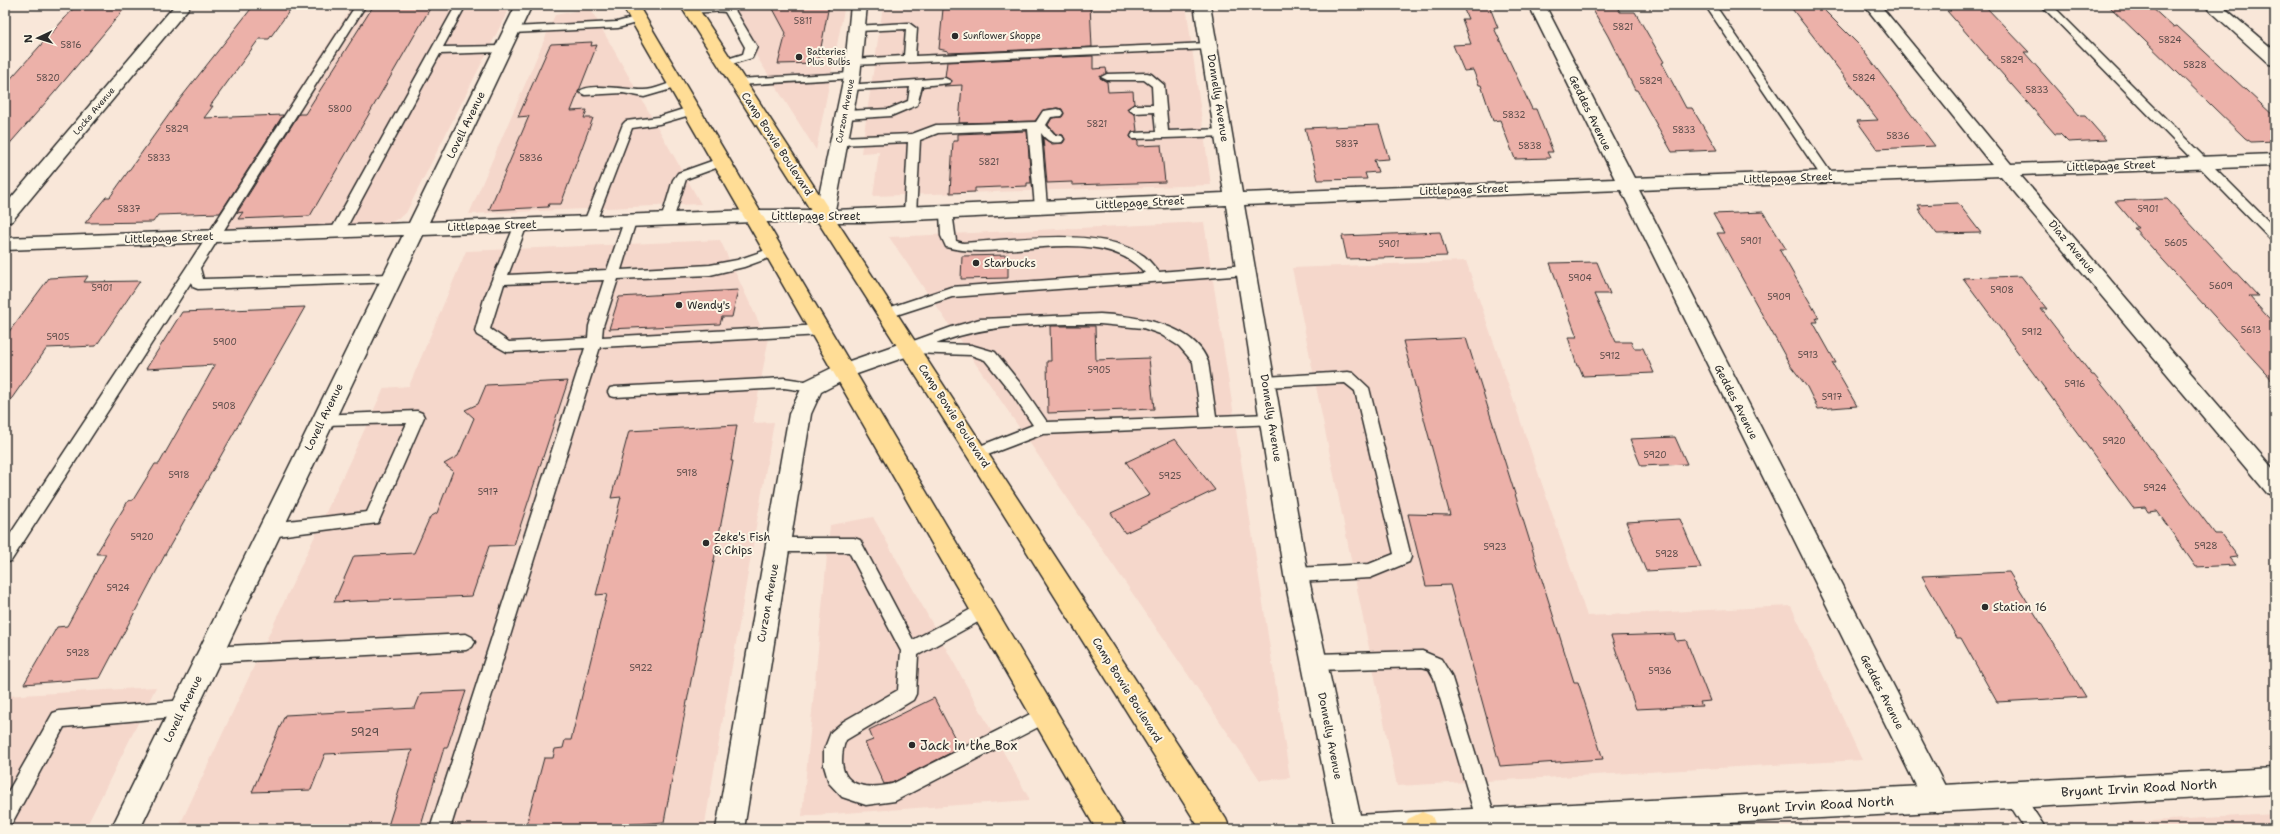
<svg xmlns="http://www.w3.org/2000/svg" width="2280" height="834" viewBox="0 0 2280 834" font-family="'Shantell Sans',sans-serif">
<rect width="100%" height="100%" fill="#f9e7d9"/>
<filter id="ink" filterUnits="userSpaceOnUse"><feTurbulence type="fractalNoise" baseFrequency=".025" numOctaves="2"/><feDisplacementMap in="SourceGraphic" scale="8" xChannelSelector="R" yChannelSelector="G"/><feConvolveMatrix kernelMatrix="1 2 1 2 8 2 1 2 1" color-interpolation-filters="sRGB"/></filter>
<g filter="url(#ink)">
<!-- built -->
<path fill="#f5d7cb" d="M353 5H511L406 213 389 224 209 230Z
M724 5H845L816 150Z
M1186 5 1211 185 873 196 879 152 861 153 883 6Z
M590 8 701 204 469 214 555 15Z
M1204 222 1290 778 1260 780 889 237Z
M720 240 768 342 753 423 774 422 704 829H178L384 388 409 386 466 251Z
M1466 261 1587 616 1791 606 1862 760 1397 786 1292 268Z
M873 517 1030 800 802 816 830 525Z
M156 687 85 829H5V696Z
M2275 814V829H2012Z"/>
<!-- building -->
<path fill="#ecb1a9" stroke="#2b2b2b" d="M254 5H290L286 10H290L269 39H259L210 106H213L204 118 283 115 220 213 158 215 153 222 85 223 106 197H110L180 99Z
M374 5H432L310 216 238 219 243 212 237 213 299 114H305Z
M771 5H829L818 63 778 64 786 33Z
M1090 5 1092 47 948 53V51L939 49 943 9Z
M1462 5H1489L1498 28H1494L1532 109H1536L1553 152H1547L1550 158 1515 159 1500 120 1493 121 1481 85H1479L1473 70 1464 71 1453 45 1471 44 1462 19H1468Z
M1590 5H1616L1620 12H1635L1664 62 1662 63 1686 108H1692L1717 150 1672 152 1637 90H1635L1608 36Z
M1789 5H1819L1859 45 1935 146 1877 149 1857 121 1878 120Z
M2108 5H2149L2173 27 2177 26 2275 117V141L2251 142 2245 138Z
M1985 6 2029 52H2024L2080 116H2085L2106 140 2068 142 2060 134H2055L1947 11H1951L1947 7Z
M125 8 54 93 5 149V85L73 9Z
M592 42 591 46 597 45 571 111 587 110 584 118H593L561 204H549L548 207 489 210 529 116 518 117 549 47 551 44Z
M1093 56V69L1106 68 1107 73 1100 78 1107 82 1108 92 1133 91 1134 104 1127 109 1135 114 1137 131 1132 132 1130 137 1133 140H1138V146L1161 145 1165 182 1072 185V182L1047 183 1043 138 1052 144 1063 143 1065 140 1063 135 1056 134 1048 125 1052 118 1062 117 1064 114 1062 109 1057 108 1043 110 1035 121 959 123 962 85 944 86 952 81 945 77 947 62Z
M1379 125 1389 159 1374 160 1378 172 1365 173 1367 179 1318 180 1305 128Z
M1027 131 1031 183H1027V186L975 188V192L950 193 953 141H958V134Z
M2167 199 2258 296H2249L2275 325V383L2154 250 2134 228H2138L2115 201Z
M1958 203 1981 233 1937 234 1918 209H1921L1918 205Z
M1763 212 1786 249H1779L1819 318H1816L1818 322H1813L1836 363H1832L1857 406 1818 409 1807 387 1790 365 1717 233H1724L1713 214Z
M1440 232 1447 256 1347 259 1342 236Z
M1008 255V278L961 279 962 256Z
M1597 262 1610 294H1594L1616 342H1631L1634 348H1643L1654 373 1583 376 1579 366H1577L1568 337H1577L1550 263Z
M88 276 84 282 140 281 96 346 47 348 5 408V337L49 278Z
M2021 276 2047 309H2041L2092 375H2094L2112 397 2215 534H2221L2238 557 2229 558 2235 565 2196 567 2157 511 2148 512 2145 507 2133 508 1963 278Z
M738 290 732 317H722L720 324 609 329 619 297Z
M305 307 167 551 100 678 24 684 57 627 67 626 106 554H96L128 501 133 500 155 464H159L215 365 146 369 182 312Z
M1050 326H1095L1096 360 1149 358 1154 409 1048 413 1047 361H1051Z
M1466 338 1574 682H1578L1603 759 1500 766 1450 585 1426 586 1408 514 1450 515 1403 341Z
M568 381 514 545 489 546 472 596 334 602 354 556 414 553 430 517 437 513 453 471 444 464 458 456 474 418 465 410 478 404 486 385Z
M737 425 731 461H733L664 822 565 829H525L544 758H553L555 749 563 748 565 740H571L607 594 596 595 621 497 611 498 629 431Z
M1675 437 1687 464 1641 466 1630 439Z
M1175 439 1215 490 1125 533 1111 513 1150 495 1126 462Z
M1680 519 1701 568 1646 571 1626 522Z
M2009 572 2055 646 2086 697 1997 702 1961 638H1957L1922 576Z
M1674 634 1676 641 1686 640 1710 701 1700 702 1702 706 1636 709 1611 636Z
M466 691 447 748H444L420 829H387L412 750 325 754 311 790 252 792 285 715 415 708 421 693Z
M934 698 960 748 892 783 884 784 865 743 873 740 869 730Z"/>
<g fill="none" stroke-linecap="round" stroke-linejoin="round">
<!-- service casing -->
<g stroke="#2b2b2b" stroke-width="3">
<path id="service" d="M356 5H366L200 268 203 279 391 274 398 279 396 282 198 289 193 287 191 282 11 561 5 563V542L188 265Z
M456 5H466L443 47 503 46 509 49 503 52 440 54 344 232 337 236 332 235 330 232Z
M705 5 733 7 757 47 752 58 725 66 721 65 719 63 721 61 743 54 745 47 725 12C716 10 691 15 686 10L687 8Z
M1705 5H1715L1831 173 1833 176 1831 179H1823Z
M2041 5H2052L2275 228V240L2270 239Z
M639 16 644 19 643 21 618 28 512 33 507 30 512 27 617 22Z
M909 23 917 29 915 56 1209 43 1215 46 1209 49 853 65 847 62 853 59 904 56 906 29 858 31 853 28 854 26Z
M852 73 856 74 858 76 856 78 738 85 732 82 738 79Z
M1147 73 1151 74 1164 85 1168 131 1224 129 1228 130 1230 133 1228 136 1133 139 1131 136 1133 133 1156 132 1154 112 1134 113 1128 109 1134 105H1153L1152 86 1144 80H1107L1101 77 1107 74Z
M945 78 951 81 949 83 922 86 917 105 891 116 845 119 839 115 845 111 889 109 908 101 910 87 850 90 846 89 844 87 846 85Z
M678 81 682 82 684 84 682 86 644 97 623 93 585 95 579 92C587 82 630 90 642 90 653 91 667 83 678 81Z
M693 106 697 107 699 110 697 113 659 124 632 128 596 222 590 226 585 225 584 222 623 124 626 121 658 117Z
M1057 109 1061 110 1063 113 1061 116 1051 117 1046 125 1055 135 1062 136 1064 139 1062 142C1052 144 1047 141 1041 133L1047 207 1041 211 1035 207 1028 129 938 133 920 140 916 214 910 218 904 214 908 142 839 145 833 141 839 137 912 134 936 125 1036 122 1043 111Z
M723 157 729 161 727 164 686 179 673 220 672 223H662L661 220 673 180 678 173Z
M946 208 952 212 956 241 963 243C1012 240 1102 226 1144 256 1150 261 1154 267 1159 272L1246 265 1253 270 1246 275 952 297 887 318 882 316 880 313 882 310 951 287 1145 273C1100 221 1003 263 946 247L941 236 940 212Z
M630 217 636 221 621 270 710 265 737 260 775 247 782 251 780 254 744 267 710 275 618 279 603 326 602 337 822 325 827 326 829 330 827 334 822 335 600 347 450 829H430L585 348 507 352 477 335 475 331 484 299 516 222H526L527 225 508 275 607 270 624 221ZM604 280 589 326 588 338 509 342 490 329 504 284Z
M1100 314C1134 316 1194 323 1208 362L1216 416 1271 414 1276 416 1279 420 1276 424 1043 434 977 459 972 457 969 453 972 449 1033 425 1010 391 985 360 971 355 910 353 905 352 903 348 905 344 952 327 980 319ZM1100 324 1143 328 1160 334 1179 346 1193 362 1201 417 1047 422 1020 383 995 352 971 345 936 344C987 323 1044 324 1100 324Z
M1348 372 1353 373 1369 388 1411 557 1409 562 1370 578 1296 582 1290 580 1288 575 1290 570 1296 568 1369 564 1394 554 1355 391 1345 383 1265 387 1260 386 1258 382 1260 378 1265 377Z
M784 378 818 383 820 387 818 391 813 392 784 388 615 397 610 396 608 392 610 388 615 387Z
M417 411 422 413 424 417 378 523 270 537 264 535 262 530 264 525 270 523 367 512 407 423 323 425 318 423 315 419 318 415Z
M778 538H854L860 540 913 640 977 606 983 604 989 606 992 611 989 616 918 655 916 694 913 700 846 740C843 746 842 754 842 761 843 789 871 789 892 784L1044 707 1050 709 1053 715 1050 721 895 801 866 805 842 797 829 783 824 766V750L831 732 844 721 898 690 901 651 849 552H778L772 550 770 545 772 540Z
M466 634 472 637 475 642 472 647 466 650 209 663 203 660 200 655 203 650 209 647Z
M1422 651 1441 659 1451 675 1499 829H1479L1434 678 1429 669 1422 667 1315 670 1309 667 1306 662 1309 657 1315 654Z
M184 700 190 702 193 708 190 714 184 716 64 727 12 823 5 825V797L53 713 59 711Z
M2012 785 2019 788 2046 829H2025L2003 794 2005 788Z"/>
</g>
<!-- minor casing -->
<g stroke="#2b2b2b" stroke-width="3">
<path id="minor" d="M175 5H191L12 221 5 223V205Z
M516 5H532L429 222 754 210H816L844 76 851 5H867L860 76 835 210 1224 193 1194 5H1210L1242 193 1615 179 1529 5H1545L1634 178 1992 165 1864 5H1880L2011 164 2275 154V166L2020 175 2275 471V496L2267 493 2001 176 1639 190 1947 790 1951 799 1947 808 1937 812 1927 808 1621 190 1244 205 1308 575 1363 829H1335L1284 575 1226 205 870 222H754L423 235 140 829H111L403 235 5 250V238L409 223Z
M910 340 917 343 920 348 917 353 854 375 821 392 811 414 744 829H716L789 414 805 381 838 365Z"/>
</g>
<!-- tertiary casing -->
<g stroke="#2b2b2b" stroke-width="3">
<path id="tertiary" d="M2204 5H2221L2275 51V65L2269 64Z"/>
</g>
<!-- secondary casing -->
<g stroke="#2b2b2b" stroke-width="3">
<path id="secondary" d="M2275 768V794L1615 829H1342L1346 819 1356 815Z"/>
</g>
<!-- primary casing -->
<g stroke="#2b2b2b" stroke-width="3">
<path id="primary" d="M622 5H638L1126 829H1096Z
M680 5H696L1226 819 1230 829H1200L969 459Z
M1422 812 1432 816 1436 826 1435 829H1404L1408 819Z"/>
</g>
<!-- service -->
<use href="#service" fill="#fcf5e5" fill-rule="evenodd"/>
<!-- minor -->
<use href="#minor" fill="#fcf5e5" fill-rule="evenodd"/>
<!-- tertiary -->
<use href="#tertiary" fill="#fcf5e5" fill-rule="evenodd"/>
<!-- secondary -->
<use href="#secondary" fill="#fcf5e5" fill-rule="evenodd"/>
<!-- primary -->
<use href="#primary" fill="#ffdd96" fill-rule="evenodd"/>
</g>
</g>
<!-- markers -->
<g fill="#2b2b2b" stroke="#fcf5e5" stroke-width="1.5">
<circle cx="955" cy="36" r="4"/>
<circle cx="799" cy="57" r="4"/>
<circle cx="976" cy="263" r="4"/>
<circle cx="679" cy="305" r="4"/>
<circle cx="706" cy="543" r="4"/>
<circle cx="1985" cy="607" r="4"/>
<circle cx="912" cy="745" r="4"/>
</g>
<g text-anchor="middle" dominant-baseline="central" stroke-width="4" stroke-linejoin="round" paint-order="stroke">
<!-- number labels -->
<g font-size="9" fill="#5b4c4a">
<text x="803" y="21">5811</text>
<text x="1623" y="27">5821</text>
<text x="2170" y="40">5824</text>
<text x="71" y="45">5816</text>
<text x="2012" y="60">5829</text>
<text x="2195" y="65">5828</text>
<text x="48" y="78">5820</text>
<text x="1864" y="78">5824</text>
<text x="1651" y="81">5829</text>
<text x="2037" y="90">5833</text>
<text x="340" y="109">5800</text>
<text x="1514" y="115">5832</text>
<text x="1097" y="124">5821</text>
<text x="177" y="129">5829</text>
<text x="1684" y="130">5833</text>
<text x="1898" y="136">5836</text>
<text x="1347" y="144">5837</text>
<text x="1530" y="146">5838</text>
<text x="159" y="158">5833</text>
<text x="531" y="158">5836</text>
<text x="989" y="162">5821</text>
<text x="129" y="209">5837</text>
<text x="2148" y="209">5901</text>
<text x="1751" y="241">5901</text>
<text x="2176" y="243">5605</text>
<text x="1389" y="244">5901</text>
<text x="1580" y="278">5904</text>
<text x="2221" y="286">5609</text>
<text x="102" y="288">5901</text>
<text x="2002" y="290">5908</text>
<text x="1779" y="297">5909</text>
<text x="2251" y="330">5613</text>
<text x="2032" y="332">5912</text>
<text x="58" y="337">5905</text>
<text x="225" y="342">5900</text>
<text x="1808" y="355">5913</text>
<text x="1610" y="356">5912</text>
<text x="1099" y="370">5905</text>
<text x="2075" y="384">5916</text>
<text x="1832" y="397">5917</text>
<text x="224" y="406">5908</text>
<text x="2114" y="441">5920</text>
<text x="1655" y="455">5920</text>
<text x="687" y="473">5918</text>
<text x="179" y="475">5918</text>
<text x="1170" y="476">5925</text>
<text x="2155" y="488">5924</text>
<text x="488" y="492">5917</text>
<text x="142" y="537">5920</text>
<text x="2206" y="546">5928</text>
<text x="1495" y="547">5923</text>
<text x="1667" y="554">5928</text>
<text x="118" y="588">5924</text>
<text x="78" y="653">5928</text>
<text x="641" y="668">5922</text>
<text x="1660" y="671">5936</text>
</g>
<!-- far-poi labels -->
<g font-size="9" fill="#2b2b2b" stroke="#fcf5e5" text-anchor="start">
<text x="963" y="36">Sunflower Shoppe</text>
<text x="807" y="52">Batteries<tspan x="807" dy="10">Plus Bulbs</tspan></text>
</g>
<!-- far-street labels -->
<g font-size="9" fill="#2b2b2b" stroke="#fcf5e5">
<text transform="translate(94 111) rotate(-50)">Locke Avenue</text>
<text transform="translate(845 111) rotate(-79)">Curzon Avenue</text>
</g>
<!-- street labels -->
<g font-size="11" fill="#2b2b2b" stroke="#fcf5e5">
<text transform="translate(1218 98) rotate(81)">Donnelly Avenue</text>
<text transform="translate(1590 113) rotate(64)">Geddes Avenue</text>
<text transform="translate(466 125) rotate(-64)">Lovell Avenue</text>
<text transform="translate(777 144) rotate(57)">Camp Bowie Boulevard</text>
<text transform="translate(2111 166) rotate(-2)">Littlepage Street</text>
<text transform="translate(1788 178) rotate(-2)">Littlepage Street</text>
<text transform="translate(1464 190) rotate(-2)">Littlepage Street</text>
<text transform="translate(1140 203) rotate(-3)">Littlepage Street</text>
<text x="816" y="216">Littlepage Street</text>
<text transform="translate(492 226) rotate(-2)">Littlepage Street</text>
<text transform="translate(169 238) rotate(-2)">Littlepage Street</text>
<text transform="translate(2072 247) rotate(50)">Diaz Avenue</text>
<text transform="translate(1736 402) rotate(63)">Geddes Avenue</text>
<text transform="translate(954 416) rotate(57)">Camp Bowie Boulevard</text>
<text transform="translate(324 417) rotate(-64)">Lovell Avenue</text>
<text transform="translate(1271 418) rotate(81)">Donnelly Avenue</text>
<text transform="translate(768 603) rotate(-80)">Curzon Avenue</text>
<text transform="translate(1127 690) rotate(58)">Camp Bowie Boulevard</text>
<text transform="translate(1882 692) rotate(63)">Geddes Avenue</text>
<text transform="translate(183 709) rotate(-64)">Lovell Avenue</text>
<text transform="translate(1330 736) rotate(79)">Donnelly Avenue</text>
</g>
<!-- poi labels -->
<g font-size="11" fill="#2b2b2b" stroke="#fcf5e5" text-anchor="start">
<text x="984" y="263">Starbucks</text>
<text x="687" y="305">Wendy's</text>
<text x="714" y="537">Zeke's Fish<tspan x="714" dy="13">&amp; Chips</tspan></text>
<text x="1993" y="607">Station 16</text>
</g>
<!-- near-number labels -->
<g font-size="11" fill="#5b4c4a">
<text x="365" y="732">5929</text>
</g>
<!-- near-poi labels -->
<g font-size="13" fill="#2b2b2b" stroke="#fcf5e5" text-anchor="start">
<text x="920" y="745">Jack in the Box</text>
</g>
<!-- near-street labels -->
<g font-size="13" fill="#2b2b2b" stroke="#fcf5e5">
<text transform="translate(2139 788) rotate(-3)">Bryant Irvin Road North</text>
<text transform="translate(1816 805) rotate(-3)">Bryant Irvin Road North</text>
</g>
</g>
<!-- margin -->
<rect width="2280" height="834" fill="none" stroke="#fcf5e5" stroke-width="20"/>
<rect x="10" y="10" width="2260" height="814" fill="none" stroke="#2b2b2b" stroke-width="1.5" filter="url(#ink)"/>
<!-- north arrow -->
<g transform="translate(38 38) rotate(266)" stroke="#fcf5e5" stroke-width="3" paint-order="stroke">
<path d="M0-3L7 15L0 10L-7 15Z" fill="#2b2b2b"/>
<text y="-6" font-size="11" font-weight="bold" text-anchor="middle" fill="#2b2b2b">N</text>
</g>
</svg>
